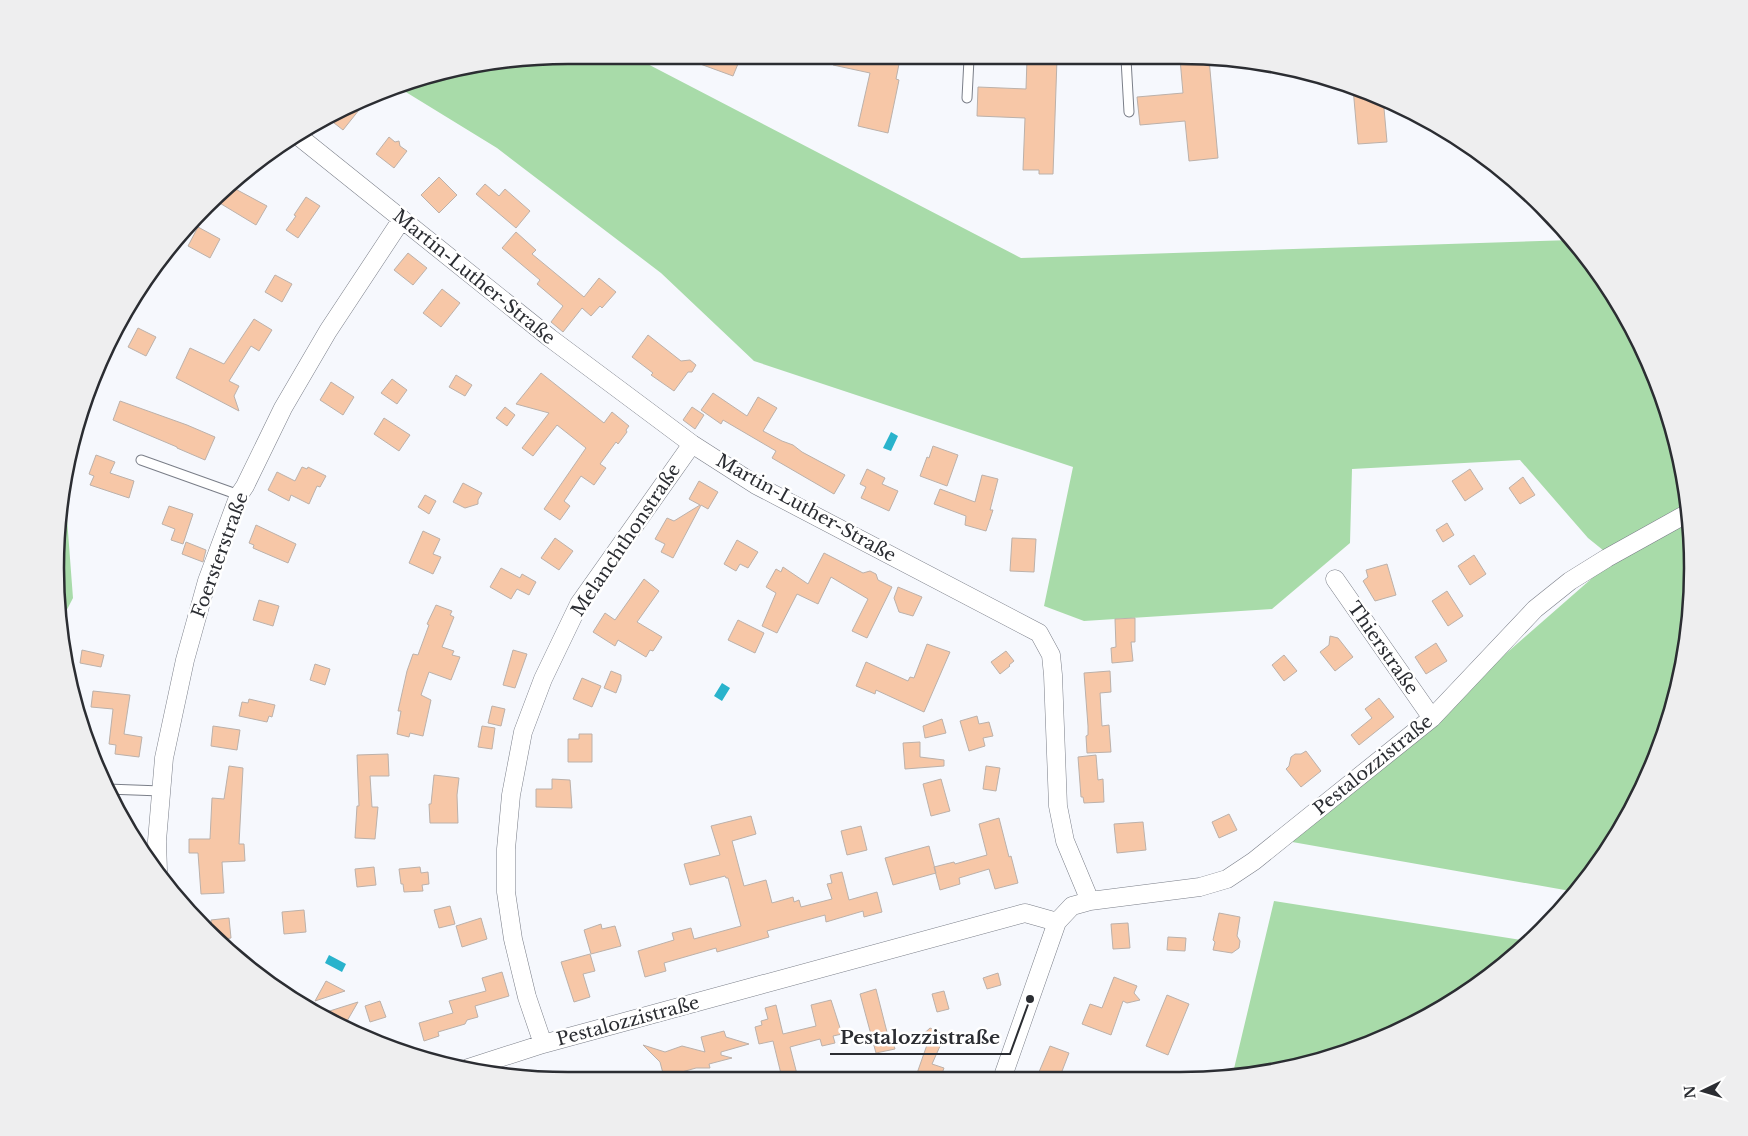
<svg xmlns="http://www.w3.org/2000/svg" width="1748" height="1136" viewBox="0 0 1748 1136" font-family="'Libre Baskerville',serif">
<rect width="100%" height="100%" fill="#f6f8fd"/>
<!-- green -->
<path fill="#a8dba9" d="M501 59H638L1021 258 1572 240 1587 255 1640 341 1675 435 1692 534 1689 635 1666 733 1624 824 1576 892 1281 840 1432 718 1614 559 1588 538 1520 460 1352 469 1350 543 1272 609 1084 621 1044 606 1073 467 754 361 661 273 497 148 396 86 403 82Z
M65 492 73 598 59 625 56 535Z
M1274 901 1528 941 1493 975 1407 1028 1312 1064 1232 1077Z"/>
<!-- water -->
<path fill="#29b3cc" d="M891 432 898 436 891 451 883 448Z
M722 683 730 688 722 701 714 696Z
M329 955 346 964 342 972 325 963Z"/>
<!-- building -->
<path fill="#f7c7a7" stroke="#bcb1aa" d="M693 59H740L733 76 692 61Z
M833 59H900L896 79 899 80 888 133 858 126 870 73 833 65Z
M1027 59H1057L1053 174H1039V170H1023L1025 118 977 116 978 87 1026 89Z
M1180 59H1209L1218 158 1189 161 1185 121 1140 125 1137 97 1183 93Z
M1353 88 1383 97 1387 142 1358 144Z
M367 100 343 130 329 119Z
M389 137 395 142 399 141 400 146 407 151 394 168 376 154Z
M439 177 457 195 439 213 421 195Z
M485 184 499 196 505 189 530 211 516 228 476 194Z
M228 185 267 206 256 225 218 202Z
M306 197 320 206 298 238 286 230 296 216 294 215Z
M198 227 220 239 210 258 188 246Z
M516 232 536 250 532 254 584 297 599 278 616 292 602 308 600 306 591 316 582 308 563 332 551 322 563 306 537 284 540 280 502 248Z
M408 253 427 268 413 285 394 270Z
M275 275 292 284 282 302 265 292Z
M442 289 460 303 441 327 423 313Z
M254 319 272 330 259 351 251 346 229 381 239 386 234 396 239 411 176 378 190 348 224 364Z
M138 328 156 337 146 356 128 347Z
M648 335 681 361 690 360 696 365 692 372H688L674 391 651 375 653 373 632 357Z
M541 373 604 423 612 412 629 426 626 430 627 432 618 444 616 442 600 464 606 468 594 485 581 476 564 501 570 506 560 520 544 509 586 448 557 425 533 456 522 448 549 413 516 404Z
M456 375 472 385 465 396 449 387Z
M392 379 407 390 397 404 381 393Z
M331 382 354 397 343 415 320 400Z
M713 393 747 416 758 397 777 408 763 431 782 441 793 445 802 452 845 475 834 494 772 458 776 451 723 420 721 424 701 410Z
M120 401 187 425 215 437 205 460 177 448V447L113 420Z
M505 407 515 415 507 426 496 418Z
M692 407 704 415 695 429 683 420Z
M384 418 410 435 399 451 374 434Z
M933 446 958 455 947 486 920 476 927 457 929 458Z
M96 455 115 462 110 473 134 481 129 498 90 485 94 476 89 474Z
M302 467 307 469 308 467 326 476 320 487 317 486 309 504 291 495 289 501 268 490 277 472 295 481Z
M867 469 885 478 882 484 898 491 889 511 861 498 866 487 860 484Z
M1470 469 1483 489 1465 501 1452 481Z
M982 475 998 479 990 510H993L986 531 965 525 966 516 934 504 940 489 975 502Z
M1523 477 1535 495 1520 504 1509 488Z
M699 481 718 492 708 509 701 505 673 558 661 552 665 544 655 539 667 518 674 521 700 505 689 499Z
M463 483 482 493 478 500V504L465 508 453 502Z
M425 495 436 501 429 514 418 507Z
M169 506 193 514 183 544 171 540 175 529 162 524Z
M1447 523 1454 535 1443 542 1436 530Z
M256 525 296 544 288 563 253 548 254 545 249 543Z
M423 531 440 539 433 554 441 557 433 574 409 563Z
M555 538 573 551 559 570 541 558Z
M1012 538 1036 539 1034 572 1010 571Z
M737 540 758 552 748 568 740 564 736 571 724 564Z
M186 542 206 550 203 562 182 554Z
M824 553 863 573 870 571 876 574 878 580 892 587 867 638 852 631 868 599 831 577 818 604 797 594 777 633 762 626 776 593 766 587 776 569 781 572 783 567 808 584Z
M1474 555 1486 574 1470 585 1458 566Z
M1387 564 1396 595 1375 601 1363 581 1368 577 1366 570Z
M501 568 520 578 522 574 536 582 529 595 517 589 511 599 490 587Z
M644 579 659 591 637 622 662 637 653 651 650 650 646 657 618 640 615 646 593 632 605 613 615 620Z
M898 587 922 597 913 616 899 612 894 598Z
M1447 591 1463 616 1448 626 1432 601Z
M259 600 279 606 273 626 253 620Z
M436 605 452 611 450 615 454 617 442 647 454 651 452 655 460 657 451 680 429 672 421 695 431 700 423 736 410 733 409 737 397 734 401 711H398L407 671 413 654 418 655 429 625 427 624Z
M1135 618V642H1131L1133 661 1112 663 1111 648 1116 647 1115 619Z
M738 620 764 633 755 653 728 640Z
M1330 636 1338 638 1353 657 1335 671 1320 652 1329 645Z
M1436 643 1447 661 1426 674 1415 657Z
M927 644 950 652 924 712 876 690 875 694 856 686 866 662 908 681 910 677 914 678Z
M82 650 104 655 101 667 80 663Z
M513 650 527 654 515 688 503 685Z
M1006 651 1014 661 1009 665 1010 666 1000 674 991 662Z
M1284 655 1297 671 1284 681 1272 665Z
M315 664 330 669 325 685 310 680Z
M611 671 621 675V680L616 693 604 688Z
M1110 671 1111 692 1100 693 1102 726 1109 725 1111 752 1087 753 1086 736 1088 735V726L1084 673Z
M582 678 601 686 592 707 573 699Z
M93 691 130 695 124 734 142 737 139 757 115 754 116 745 109 744 113 709 91 707Z
M1379 698 1394 717 1359 745 1351 735 1372 718 1365 709Z
M249 699 275 705 272 717 269 716 267 722 239 716 242 702 248 703Z
M492 706 505 709 501 726 488 723Z
M977 716 979 724 989 722 993 736 983 738 985 746 969 751 960 721Z
M942 719 946 733 925 738 923 726Z
M213 726 240 730 237 750 211 746Z
M482 726 495 728 492 749 478 747Z
M579 734H592V762H568V739H579Z
M920 742V757L944 760V766L905 769 903 743Z
M1306 751 1321 771 1301 787 1286 769 1289 766 1291 757 1295 754H1301Z
M388 754 389 776H370L372 807H378L375 839 355 838 357 806H359L357 755Z
M1096 755 1098 780 1103 779 1104 802 1084 803 1083 797H1081L1078 757Z
M229 766 243 768 239 844H244L245 861 222 862 224 893 201 894 198 853H189V839H210L212 798 224 799Z
M986 766 1000 768 996 791 983 789Z
M434 775 459 778 457 795 458 823H430L429 804H431Z
M552 779 570 780 572 808 536 807V789H552Z
M941 779 950 811 931 816 923 784Z
M1229 814 1237 830 1219 838 1212 822Z
M751 816 756 834 732 841 744 886 766 880 772 903 793 897 794 902 799 900 801 907 832 899 827 884 832 883 830 875 842 872 849 900 877 892 882 912 864 917 863 911 826 922 825 915 767 931 769 937 717 952 716 948 664 963 666 971 645 977 638 951 674 940 672 933 691 928 694 939 741 926 728 878H726L725 876 690 885 684 864 720 855 711 826Z
M999 818 1009 857 1011 856 1018 883 995 889 989 869 959 878 960 884 940 890 934 867 954 862 955 864 987 855 979 824Z
M1143 822 1146 850 1117 853 1114 824Z
M861 826 867 850 847 855 841 831Z
M929 846 936 873 893 885 885 858Z
M374 867 376 885 357 887 355 869Z
M420 867 421 873 428 872 429 884 422 885 423 891 404 892 403 884H401L399 869Z
M450 906 455 924 439 928 434 910Z
M304 910 306 932 284 934 282 912Z
M1219 913 1240 917 1237 936 1240 941 1239 948 1232 953 1213 950 1215 942 1213 940Z
M229 918 231 938 218 940 213 934 211 920Z
M481 918 487 939 462 947 456 926Z
M1128 923 1130 948 1113 949 1111 924Z
M601 924 602 929 615 926 621 946 591 954 584 930Z
M1168 937 1186 938 1185 951 1167 950Z
M590 954 595 971 583 974 590 997 574 1002 561 962Z
M502 972 509 996 475 1006 478 1017 467 1020 465 1024 438 1032 439 1036 424 1041 419 1023 453 1013 449 1001 486 991 482 978Z
M998 973 1001 985 987 989 983 978Z
M1114 977 1137 986 1134 993 1140 1000 1127 1003 1123 1001 1111 1035 1082 1024 1090 1004 1102 1008Z
M326 981 345 991 315 1001Z
M876 989 888 1036 891 1035 895 1049 876 1053 860 994Z
M944 991 949 1009 937 1012 932 994Z
M1167 995 1189 1004 1168 1055 1146 1046Z
M831 1000 842 1034 833 1036 835 1043 822 1046 820 1039 790 1047 798 1078H782L773 1041 759 1044 755 1027 762 1025 761 1021 768 1019 765 1008 776 1005 783 1034 816 1026 811 1005Z
M380 1001 386 1017 370 1022 365 1006Z
M358 1002 343 1028 317 1015Z
M930 1028 945 1035 932 1064 944 1068 940 1079H915L928 1042 918 1039Z
M724 1031 726 1037 749 1044 721 1052V1055L732 1058 709 1064 710 1068H696L664 1077 660 1062 643 1045 665 1052 682 1046 705 1052 701 1037Z
M1050 1046 1069 1053 1059 1079 1039 1072Z"/>
<g fill="none" stroke-linecap="round" stroke-linejoin="round">
<!-- lane casing -->
<g stroke="#7a7e88" stroke-width="11">
<path id="lane" d="M1126 59 1129 112
M967 98 969 59
M141 460 239 495
M107 789 161 791"/>
</g>
<!-- street casing -->
<g stroke="#7a7e88" stroke-width="19">
<path id="street" d="M297 135 550 338 692 444 756 485 1039 633 1051 655 1053 675 1058 806 1065 841 1090 901
M1335 579 1432 718
M158 871 157 841 164 758 185 660 207 581 239 495 245 486 283 408 328 331 402 219
M543 1044 527 997 513 939 506 892V849L511 795 523 732 543 679 579 604 692 444
M468 1068 543 1044 1025 913 1057 922
M1002 1079 1057 922 1072 906 1090 901 1200 887 1227 879 1254 861 1432 718 1535 609 1570 581 1607 558 1688 513"/>
</g>
<!-- lane -->
<use href="#lane" stroke="#fff" stroke-width="9"/>
<!-- street -->
<use href="#street" stroke="#fff" stroke-width="18"/>
</g>
<g text-anchor="middle" dominant-baseline="central" stroke-width="5" stroke-linejoin="round" paint-order="stroke">
<!-- street labels -->
<g font-size="18" fill="#2b2d32" stroke="#fff">
<text transform="translate(474 277) rotate(39)">Martin-Luther-Straße</text>
<text transform="translate(806 508) rotate(29)">Martin-Luther-Straße</text>
<text transform="translate(626 540) rotate(-56)">Melanchthonstraße</text>
<text transform="translate(220 555) rotate(-70)">Foersterstraße</text>
<text transform="translate(1383 648) rotate(55)">Thierstraße</text>
<text transform="translate(1373 765) rotate(-39)">Pestalozzistraße</text>
<text transform="translate(628 1021) rotate(-15)">Pestalozzistraße</text>
</g>
</g>
<!-- crop -->
<path d="M0 0H1748V1136H0ZM568 64H1180A504 504 0 0 1 1684 568V568A504 504 0 0 1 1180 1072H568A504 504 0 0 1 64 568V568A504 504 0 0 1 568 64Z" fill="#eeeeef" fill-rule="evenodd"/>
<path fill="none" stroke="#2b2d32" stroke-width="2.5" d="M568 64H1180A504 504 0 0 1 1684 568V568A504 504 0 0 1 1180 1072H568A504 504 0 0 1 64 568V568A504 504 0 0 1 568 64Z"/>
<!-- callouts -->
<path fill="none" stroke="#2b2d32" stroke-width="2" d="M1030 999L1010 1054H830"/>
<circle fill="#2b2d32" stroke="#fff" stroke-width="2" cx="1030" cy="999" r="5"/>
<g font-size="19" text-anchor="middle" font-weight="bold" fill="#2b2d32" stroke="#fff" stroke-width="5" stroke-linejoin="round" paint-order="stroke">
<text x="920" y="1044">Pestalozzistraße</text>
</g>
<!-- north arrow -->
<g transform="translate(1703 1091) rotate(265)" stroke="#ffffff" stroke-width="4" paint-order="stroke">
<path d="M0-4L9 19L0 12L-9 19Z" fill="#2b2d32"/>
<text y="-8" font-size="14" font-weight="bold" text-anchor="middle" fill="#2b2d32">N</text>
</g>
</svg>
